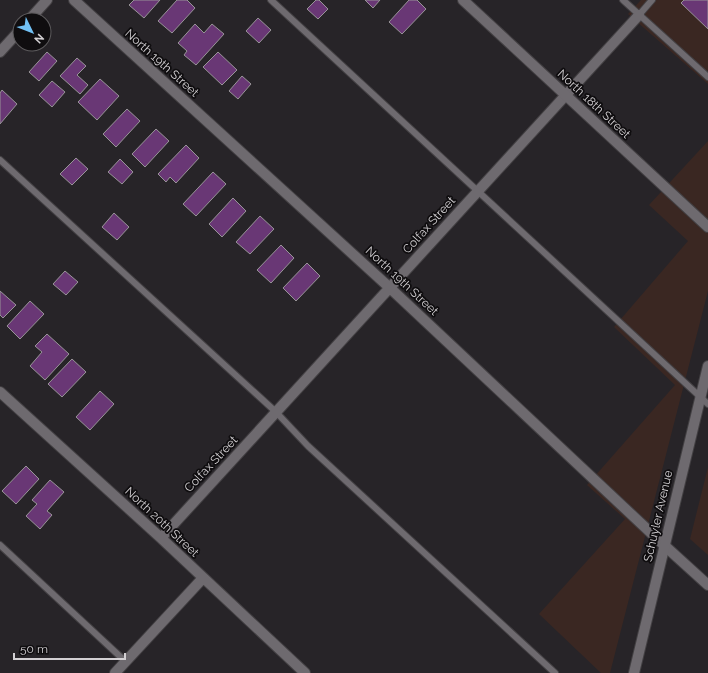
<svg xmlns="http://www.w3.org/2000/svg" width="708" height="673" viewBox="0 0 708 673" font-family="Raleway,sans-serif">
<rect width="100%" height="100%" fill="#272428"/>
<!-- commercial -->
<path fill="#3a2722" d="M641 0H708V84L628 14Z
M708 141V291L610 673H601L539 614 625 519 587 485 675 385 614 327 688 241 649 205Z
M708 467V555L690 539Z"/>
<!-- building -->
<path fill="#693775" stroke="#989498" d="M134 0H160L144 18 129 5Z
M177 0H187L195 8 172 33 158 21Z
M316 0H319L328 9 318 19 307 9Z
M365 0H380L373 8Z
M409 0H417L426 9 402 34 389 22Z
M684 0H708V29L681 3Z
M258 18 271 30 259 43 246 31Z
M195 24 204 33 212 24 224 34 196 65 184 55 187 51 178 43Z
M47 52 57 61 39 81 29 72Z
M218 52 237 70 222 85 203 67Z
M77 58 86 66 77 75 88 85 80 94 60 76Z
M242 76 251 84 238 99 229 91Z
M100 79 119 96 97 120 78 102Z
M52 81 65 92 52 107 39 95Z
M2 90 17 104 0 124V93Z
M127 109 140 121 116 147 103 134Z
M156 129 169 141 145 167 132 154Z
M186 145 199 158 176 183 170 177 166 182 158 174Z
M76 158 88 169 72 185 60 174Z
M120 159 133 172 122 184 108 172Z
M213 172 226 184 196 216 183 204Z
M233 198 246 211 222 237 209 224Z
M114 213 129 227 117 240 102 227Z
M260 216 274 229 250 254 236 242Z
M281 245 294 258 271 283 257 270Z
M307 263 320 276 296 301 283 288Z
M65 271 78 282 66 295 53 284Z
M0 291 16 305 3 318 0 315Z
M30 301 44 314 20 339 7 326Z
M47 334 69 354 45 380 30 366 42 352 35 346Z
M72 359 86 372 62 397 48 384Z
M100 391 114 404 90 430 76 417Z
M26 466 39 479 16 504 2 491Z
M50 480 64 492 47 511 52 515 40 529 26 516 37 504 32 500Z"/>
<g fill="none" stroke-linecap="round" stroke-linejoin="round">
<!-- lane casing -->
<g stroke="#434043" stroke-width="8">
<path id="lane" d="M271 0 708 404
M623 0 708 77
M639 15 652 0
M0 160 276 412 308 446 555 673
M0 545 126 662"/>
</g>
<!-- street casing -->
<g stroke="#434043" stroke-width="12">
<path id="street" d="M74 0 390 288 665 546 708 585
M0 392 161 538 305 673
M161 538 639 15
M115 673 203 578"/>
</g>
<!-- secondary casing -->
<g stroke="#434043" stroke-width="12">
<path id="secondary" d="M463 0 708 227
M29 20 47 0
M0 52 20 30
M634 673 708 366"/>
</g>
<!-- lane -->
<use href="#lane" stroke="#6e6a6f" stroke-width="6"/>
<!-- street -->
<use href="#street" stroke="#6e6a6f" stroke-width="10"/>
<!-- secondary -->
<use href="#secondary" stroke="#6e6a6f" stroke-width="10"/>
</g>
<g text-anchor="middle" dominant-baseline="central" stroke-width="3.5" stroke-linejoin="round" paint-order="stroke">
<!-- street labels -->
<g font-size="12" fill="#d3d0d3" stroke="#0f0d0f">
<text transform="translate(162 63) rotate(42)">North 19th Street</text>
<text transform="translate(594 104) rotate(43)">North 18th Street</text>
<text transform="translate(429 225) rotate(-48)">Colfax Street</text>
<text transform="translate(402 281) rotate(43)">North 19th Street</text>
<text transform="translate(211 464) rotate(-47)">Colfax Street</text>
<text transform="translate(658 516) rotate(-77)">Schuyler Avenue</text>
<text transform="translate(162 522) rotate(43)">North 20th Street</text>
</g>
</g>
<!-- north arrow -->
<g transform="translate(32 32) rotate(133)"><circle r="19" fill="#0f0d0f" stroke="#5d5b5d"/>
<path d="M0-3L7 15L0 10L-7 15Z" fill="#72c1f5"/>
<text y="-6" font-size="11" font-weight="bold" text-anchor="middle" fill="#d3d0d3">N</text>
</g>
<!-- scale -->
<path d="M14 653v6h111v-6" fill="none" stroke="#d3d0d3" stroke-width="2"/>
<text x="20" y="653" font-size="12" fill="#d3d0d3" stroke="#0f0d0f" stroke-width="3" paint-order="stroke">50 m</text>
</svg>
